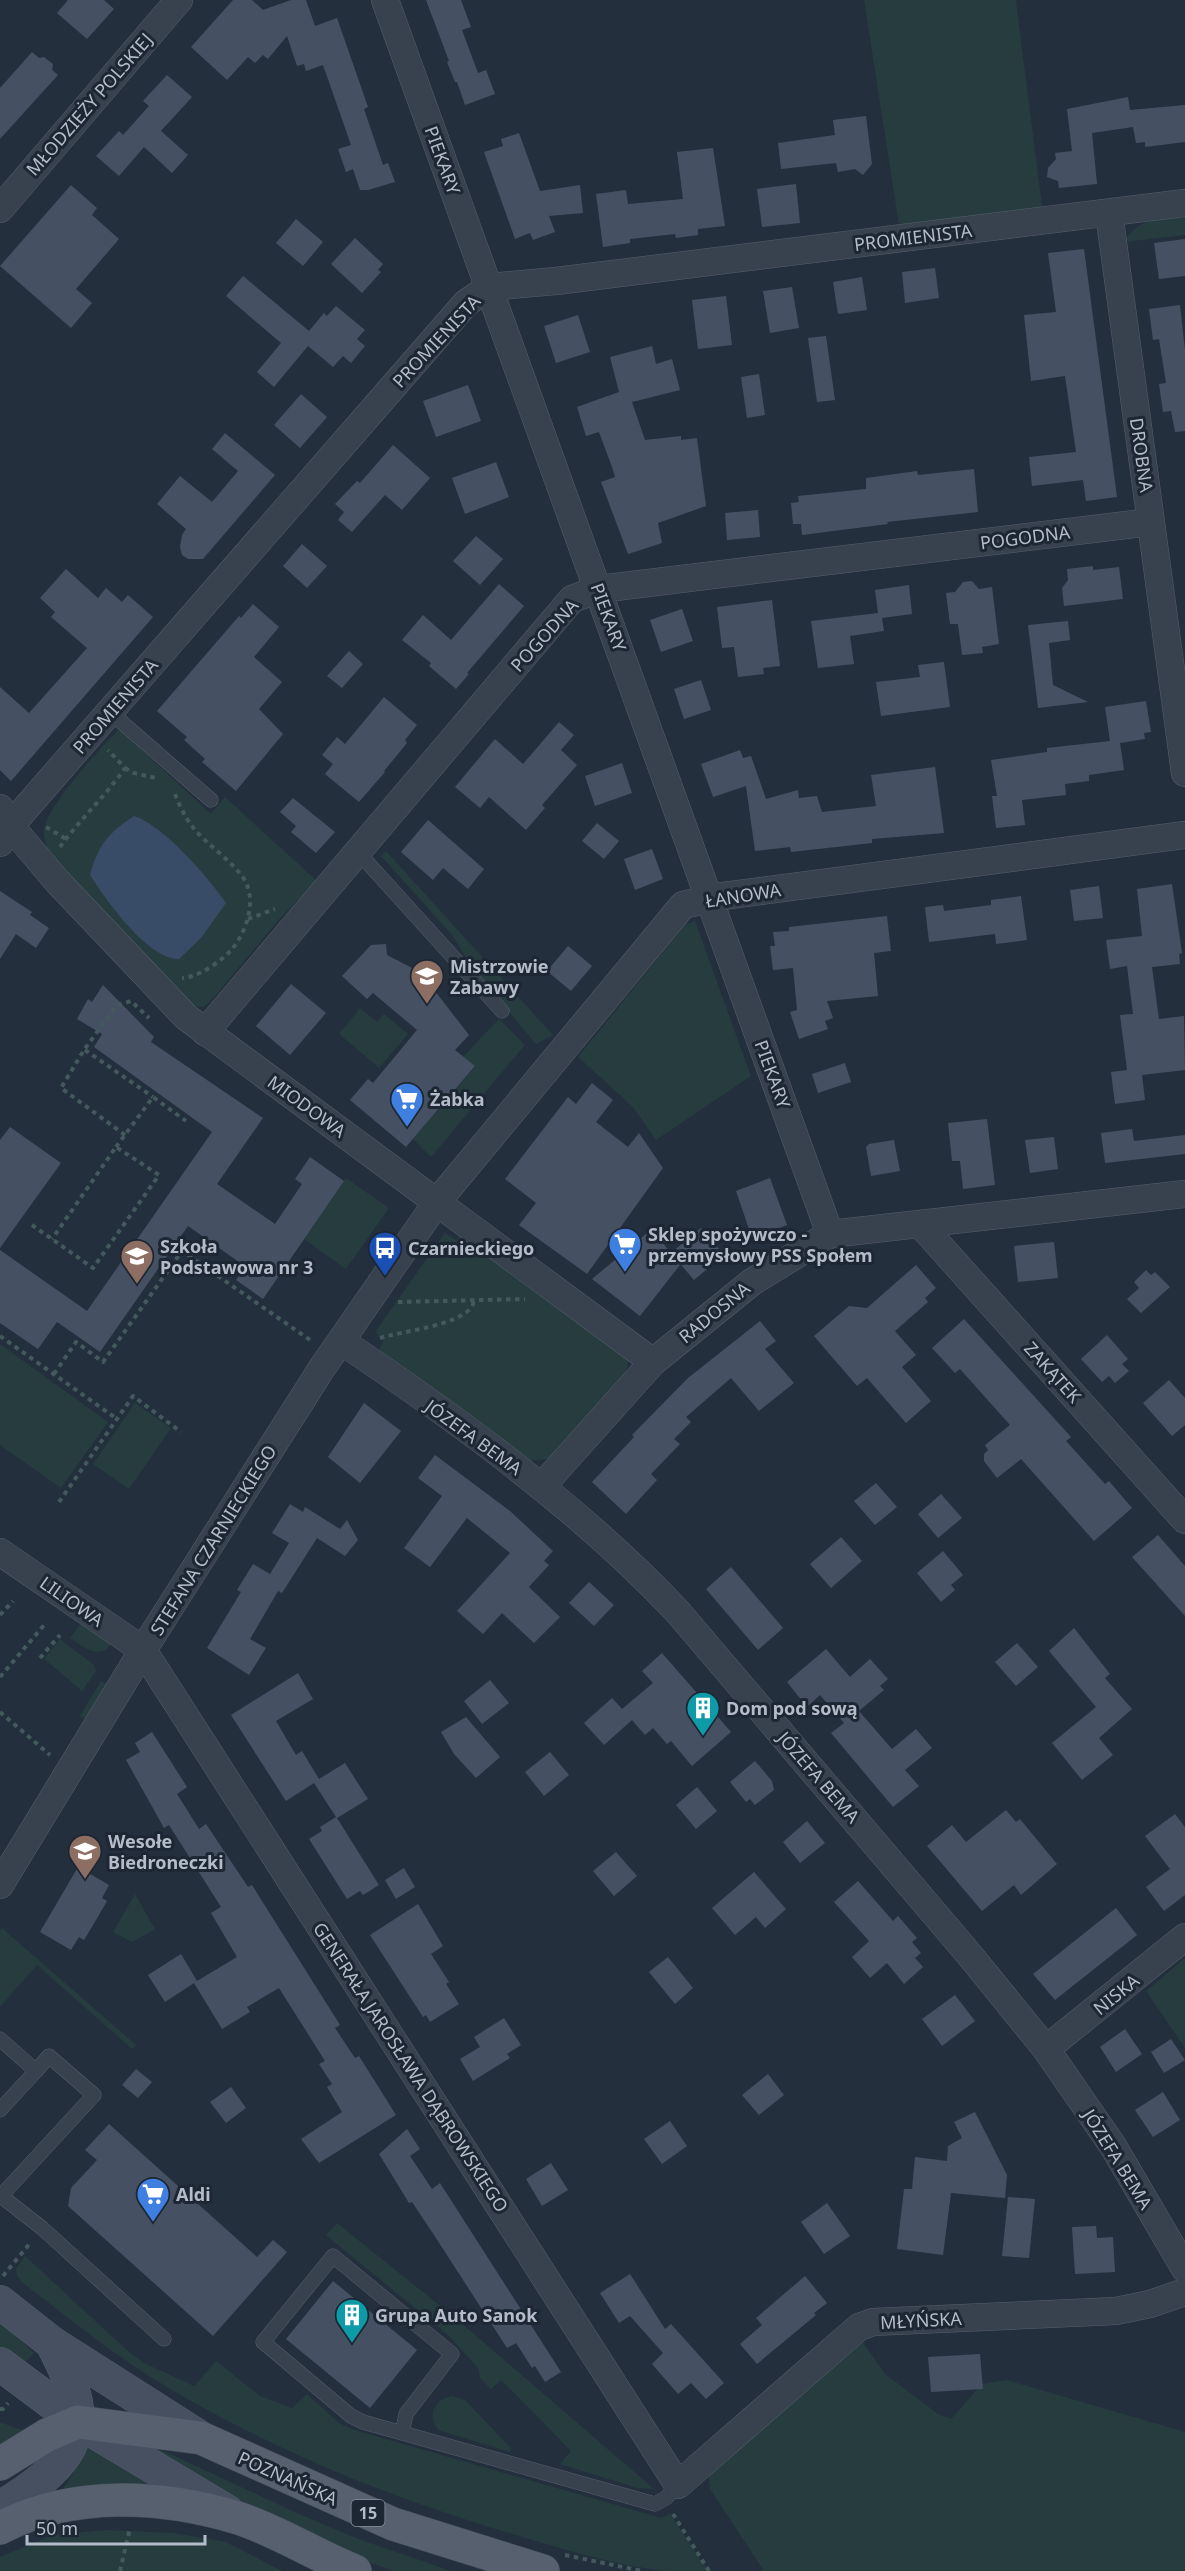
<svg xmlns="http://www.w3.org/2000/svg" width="1185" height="2571" viewBox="0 0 1185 2571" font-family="'Noto Sans',sans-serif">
<rect width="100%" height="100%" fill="#242f3e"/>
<!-- green -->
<path fill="#263c3f" d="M864 0H1016L1042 207 899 225Z
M1185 217V235L1124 242C1138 217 1159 220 1185 217Z
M119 729 211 814 225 797 317 881 282 916 210 1002 204 1007 190 1006 52 860C48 851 44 842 44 833 43 809 101 748 119 729Z
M386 851 553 1035 536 1044 476 973 452 935 381 856Z
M695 921 751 1076 656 1140 633 1107 578 1057 685 925Z
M360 1008 377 1022 384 1014 408 1034 379 1068 339 1034Z
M499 1019 525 1045 431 1157 413 1139 475 1067 463 1057Z
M346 1178 389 1208 346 1269 304 1239Z
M445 1233 456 1240 459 1236 628 1360 627 1369 621 1380 557 1452 547 1459 527 1461 378 1351 384 1340 375 1332Z
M0 1344 108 1422 61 1488 0 1445Z
M135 1403 171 1428 129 1489 93 1464Z
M82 1622 112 1643C100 1661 83 1647 70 1638Z
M60 1639 94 1665 96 1671 82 1691 44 1659Z
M101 1681 109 1686 87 1720 80 1716Z
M135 1894 155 1929 132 1942 113 1932Z
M2 1928 136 2045 132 2049 37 1965 0 2007V1931Z
M1185 1958V2048L1146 1991Z
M337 2223 459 2321 654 2489 637 2488 560 2464 571 2451 501 2380 491 2389 480 2378 478 2368 449 2336 326 2235Z
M25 2256 130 2353 144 2363 194 2386 216 2361 260 2396 292 2408 307 2394 339 2423 351 2429 661 2518 670 2514 708 2571C695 2571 681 2571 667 2571 616 2566 563 2549 513 2534 392 2499 275 2451 167 2387 116 2357 70 2319 23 2283L17 2276 16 2269Z
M0 2320 34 2353 23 2365 0 2347Z
M862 2341 885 2374 938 2414 951 2419 982 2384 1007 2380 1185 2432V2571H764L710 2489 709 2477 716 2467Z
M452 2396 465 2400 511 2448 510 2452 438 2430C427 2415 434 2399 452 2396Z
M0 2422 30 2433 0 2454Z
M138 2439 297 2513 356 2538 451 2571H393L348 2554 281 2524 202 2483Z
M89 2447 166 2495 65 2492 63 2489Z
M107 2530 174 2533 226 2542 282 2571H0V2557L53 2535Z"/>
<!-- water -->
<path fill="#394c67" d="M134 816C164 826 207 876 226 903L201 938 179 959C148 960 106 900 90 875 98 845 108 833 134 816Z"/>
<!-- building -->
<path fill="#455162" d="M68 0H104L114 9 87 39 57 13Z
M233 0H252L263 10 291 0H306L315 26 337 18 368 107 364 109 383 165 388 163 395 182 368 190H360L353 169 346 172 338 149 351 145 323 65 306 71 304 64 297 66 287 36 268 59 263 55 255 63 248 57 227 80 191 47Z
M426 0H461L471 27 462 30 478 73 486 70 495 94 465 105 457 82H455L447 62 449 61Z
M32 52 39 58 44 57 53 64 52 70 58 75 0 139V88Z
M167 75 192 97 161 131 188 155 172 173 144 147 119 176 96 156 119 131 123 135 149 106 143 101Z
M1128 97 1130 110 1185 105V142L1145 147V142L1136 143 1133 127 1092 133 1097 184 1059 188 1058 181 1047 177 1048 168 1056 159 1055 153 1072 151 1067 109Z
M866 116 872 164 863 175 855 169 838 172 836 163 781 169 778 143 835 135 833 120Z
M519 133 540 191 580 185 583 213 549 216 555 232 533 240 530 233 515 239 484 152 503 146 501 139Z
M713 148 725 226 698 229V235L676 238 675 234 630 239V243L603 247 596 194 626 190 628 204 683 199 677 152Z
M796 184 800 223 762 227 757 189Z
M71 185 97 208 92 215 119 239 76 289 92 303 71 328 0 266Z
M296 219 323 242 303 266 276 243Z
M355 238 383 264 378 270 381 272 362 293 331 264Z
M1185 239V276L1159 279 1154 243Z
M1084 249 1117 497 1086 501 1083 480 1032 486 1029 457 1076 452 1065 376 1031 381 1024 315 1056 312 1048 253Z
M935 268 939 298 905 303 902 272Z
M243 276 309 331 324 313 327 316 336 306 365 330 357 339 365 346 351 363 343 356 333 367 308 346 274 387 257 372 281 343 226 296Z
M862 277 867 310 838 314 833 282Z
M792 287 799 328 770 333 763 291Z
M726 296 732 345 698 349 692 300Z
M1180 305 1185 350V431L1175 432 1171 411 1163 412 1159 384 1166 383 1159 339 1153 340 1149 309Z
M578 315 590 352 556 363 544 326Z
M826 336 835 400 817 402 808 338Z
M652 346 656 364 672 359 680 390 632 402 645 440 681 436V440L697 438 706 506 658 523 662 543 628 554 601 482 615 477 612 467 599 432 586 436 577 407 619 392 610 357Z
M759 374 765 415 747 418 741 377Z
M468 385 481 421 436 437 423 401Z
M301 394 327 417 300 448 274 425Z
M225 433 275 475 203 559H188L182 555 180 547 182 535 186 529 157 504 180 476 212 502 238 471 212 449Z
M393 445 430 478 402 510 385 495 352 532 338 520 344 512 335 504 357 481 360 483Z
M496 462 509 497 465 514 452 478Z
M974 469 978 512 887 522 888 524 802 535 801 524H793L791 503 799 502 798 496 866 489V478L917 471 918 475Z
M758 510 760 537 727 540 725 513Z
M476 536 503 559 480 585 453 561Z
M302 544 327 566 307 588 283 566Z
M1093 566V570L1119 567 1123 599 1064 606 1062 588 1068 580 1067 569Z
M66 569 98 598 106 588 122 602 128 595 153 617 11 781 0 770V687L29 713 87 648 51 617 55 612 40 598Z
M972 581 979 589 992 587 999 644 982 647 983 653 962 655 958 624H950L946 593 955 592 963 582Z
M499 584 524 606 467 673 469 674 456 689 429 666 431 663 402 640 423 615 451 640Z
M909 585 912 614 882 618 884 631 850 636 854 664 818 668 811 621 878 613 875 590Z
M772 600 780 666 763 668 764 674 738 677 734 647 722 648 717 607Z
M253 604 279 627 254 657 282 682 259 709 283 734 236 791 202 762 205 759 184 740 187 737 157 711 239 616 241 618Z
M682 609 693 641 661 652 650 620Z
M1068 621 1070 640 1049 643 1053 685 1088 702 1038 708 1028 625Z
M349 651 363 664 342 688 327 676Z
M944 662 950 707 881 716 876 682 920 677 918 665Z
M701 680 711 710 684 719 674 689Z
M384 697 417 725 405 740 407 743 384 771 385 772 359 802 325 774 333 764 322 755 337 737 345 744Z
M1146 701 1151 732 1144 733 1145 739 1120 743 1124 770 1089 775V781L1065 784 1066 795 1022 800 1025 825 996 828 992 796H997L991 760 1047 752V748L1110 741 1105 707Z
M559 722 574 735 561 750 577 765 542 805 545 808 526 830 489 797 480 808 455 787 495 739 523 764Z
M740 750 743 758 751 756 766 799 798 790 799 798 817 796 822 812 876 806 871 775 935 767 944 833 872 839V843L791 852 790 847 755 851 746 786 713 797 701 764Z
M622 763 632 793 595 806 585 776Z
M293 798 335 832 316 853 291 832 296 826 280 812Z
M428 820 484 869 468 889 443 868 433 880 401 852Z
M597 823 619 841 604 859 582 841Z
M652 849 663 879 635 890 624 859Z
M1172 884 1182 953 1179 954 1180 964 1152 967 1159 1019 1184 1016 1185 1070 1142 1075 1145 1100 1115 1104 1111 1072 1127 1070 1120 1015 1133 1014 1127 966 1110 969 1106 940 1142 936 1137 889Z
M1099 886 1103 918 1074 921 1070 890Z
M0 891 32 912 30 915 49 928 36 948 16 934 0 959Z
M1021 896 1027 940 996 944 995 934 929 942 925 907 943 905 944 911 991 905V900Z
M887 916 891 951 874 953 878 996 827 1001 833 1018 825 1021 828 1029 799 1039 790 1012 797 1010 793 968 773 970 770 946H775L773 932 789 931V927Z
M386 944 387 955 414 969 415 975 435 991 469 1035 455 1050 475 1066 406 1147 350 1100 368 1079 373 1083 417 1030 373 993 367 999 342 976 371 945Z
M568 946 592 966 571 991 547 971Z
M291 984 326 1013 290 1055 256 1026Z
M103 985 154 1037 151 1042 263 1118 217 1184 275 1224 302 1184 295 1179 310 1157 344 1181 263 1299 236 1280 246 1267 188 1226 100 1352 57 1322 38 1349 0 1323V1250L87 1311 212 1132 94 1047 102 1034 77 1019 88 999 92 1002Z
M845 1063 851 1082 818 1093 812 1074Z
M592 1083 613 1100 596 1122 628 1147 639 1133 663 1168 587 1274 519 1225 536 1203 505 1179 568 1097 576 1104Z
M987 1119 995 1185 963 1189 960 1161H952L948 1123Z
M10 1127 61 1163 0 1248V1140Z
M1132 1129 1134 1141 1185 1135V1154L1105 1163 1101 1133Z
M1054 1137 1058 1169 1030 1173 1025 1140Z
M894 1140 900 1171 871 1176 866 1147 869 1144Z
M770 1178 787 1225 752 1238 736 1191Z
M701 1228 724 1255 694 1280 671 1253Z
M652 1229 680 1265 640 1316 592 1279Z
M1054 1242 1058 1278 1018 1282 1014 1246Z
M916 1265 936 1288 925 1298 928 1302 895 1331 916 1355 902 1367 931 1401 906 1423 867 1378 857 1386 814 1336 849 1306 867 1308Z
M1146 1270 1151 1275 1155 1272 1170 1287 1141 1313 1127 1299 1139 1288 1134 1282Z
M964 1319 1071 1437 1066 1441 1105 1484 1109 1481 1132 1508 1094 1541 1021 1459 997 1478 984 1461V1454L988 1450 985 1445 1010 1425 960 1369 955 1373 932 1348Z
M760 1321 776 1341 765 1349 794 1383 759 1411 731 1378 686 1417 691 1422 674 1439 680 1444 651 1474 657 1480 626 1514 592 1482 634 1437 632 1435 688 1378Z
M1107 1335 1128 1359 1122 1364 1129 1371 1115 1383 1109 1376 1102 1382 1081 1359Z
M1169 1380 1185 1398V1425L1172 1436 1143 1403Z
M364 1403 401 1431 360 1483 328 1457Z
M435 1455 510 1511 553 1551 544 1561 549 1565 529 1587 560 1617 534 1643 502 1613 483 1634 457 1611 510 1553 467 1518 430 1567 404 1548 442 1496 418 1478Z
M876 1483 897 1507 875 1525 854 1501Z
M941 1494 962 1518 938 1538 918 1514Z
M290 1504 303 1512 305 1507 340 1529 347 1520 358 1540 345 1556 317 1538 282 1593 278 1591 250 1639 266 1648 249 1675 207 1648 241 1592 237 1590 253 1564 270 1574 289 1543 272 1533Z
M1158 1535 1185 1566V1616L1132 1557Z
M841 1537 862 1561 831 1588 810 1564Z
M943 1551 963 1575 951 1585 955 1590 941 1602 917 1573Z
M731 1567 783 1628 758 1650 706 1589Z
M589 1582 614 1605 594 1626 569 1603Z
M1074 1628 1110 1674 1105 1678 1132 1709 1099 1738 1113 1755 1082 1780 1052 1743 1096 1707 1049 1651Z
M1017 1643 1038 1667 1016 1686 995 1662Z
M826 1649 850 1677 870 1659 888 1679 880 1686 884 1690 859 1711 892 1749 916 1729 932 1748 905 1770 919 1786 893 1807 831 1733 844 1723 820 1695 807 1707 787 1682Z
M662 1653 731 1732 692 1766 671 1741 667 1744 653 1728 645 1735 632 1720 604 1745 584 1723 612 1698 624 1711 622 1709 653 1683 642 1671Z
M298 1673 313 1699 276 1721 296 1755 302 1751 319 1779 345 1763 368 1799 337 1818 379 1885 363 1895 360 1891 347 1899 309 1839 322 1831 320 1827 336 1817 314 1783 286 1801 231 1715Z
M490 1680 509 1703 482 1724 464 1701Z
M466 1717 500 1757 476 1778 454 1754 441 1732Z
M152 1732 187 1787 177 1794 199 1829 206 1824 248 1887 252 1885 340 2025 335 2028 355 2058 359 2056 396 2115 319 2163 301 2139 342 2112 327 2087 332 2084 319 2064 325 2061 279 1988 247 2007 250 2012 222 2029 194 1983 165 2002 148 1975 181 1954 197 1981 237 1957 211 1913 221 1907 169 1825 164 1828 126 1760 140 1752 135 1743Z
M550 1752 569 1775 544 1796 525 1772Z
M755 1761 772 1781 774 1790 755 1805 750 1799 746 1802 730 1782Z
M697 1787 717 1811 696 1829 676 1805Z
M1006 1810 1016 1822 1020 1819 1057 1864 1021 1895 1014 1885 982 1911 927 1846 952 1825 966 1842Z
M1175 1814 1185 1827V1895L1164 1911 1146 1887 1170 1869 1145 1836Z
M807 1821 825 1843 800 1863 783 1842Z
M616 1852 637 1876 614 1896 593 1871Z
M78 1867 109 1885 102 1898 107 1901 96 1920 84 1940 79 1937 71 1950 40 1932Z
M404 1868 415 1887 396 1899 385 1880Z
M754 1872 786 1909 765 1928 756 1917 735 1935 712 1908Z
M858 1881 893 1921 898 1916 917 1938 912 1942 921 1953 915 1958 923 1967 904 1984 887 1963 870 1978 852 1957 869 1941 834 1902Z
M418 1904 443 1946 431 1954 449 1982 446 1984 459 2004 430 2022 426 2015 423 2017 370 1935Z
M1116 1908 1137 1935 1055 2000 1033 1974Z
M668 1957 693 1988 675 2004 649 1972Z
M955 1995 975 2021 942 2046 922 2019Z
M504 2018 521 2045 507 2054 510 2058 473 2081 460 2059 480 2047 474 2037Z
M1125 2029 1142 2054 1116 2072 1100 2047Z
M1171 2039 1185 2060 1164 2073 1151 2052Z
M136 2069 152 2082 138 2098 122 2085Z
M768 2074 784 2095 759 2115 742 2095Z
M231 2087 246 2108 226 2123 210 2102Z
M1163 2092 1180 2120 1153 2137 1135 2110Z
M975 2112 1007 2175 1005 2198 951 2193 943 2255 897 2249 904 2189H912L915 2157 947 2161 948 2146 962 2138 954 2122Z
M670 2121 687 2146 662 2164 644 2139Z
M109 2124 257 2257 273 2240 287 2252 213 2336 68 2206 71 2188 97 2160 85 2150Z
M407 2129 420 2149 410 2156 432 2189 440 2183 561 2372 545 2382 535 2366 532 2368 516 2343 507 2348 434 2235 412 2202 409 2203 379 2154Z
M551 2163 568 2190 542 2206 526 2179Z
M1008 2197 1035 2199 1029 2258 1002 2256Z
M827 2203 850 2236 824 2254 801 2222Z
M1096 2226 1097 2238 1113 2237 1115 2272 1075 2274 1072 2227Z
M630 2274 665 2329 671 2324 724 2383 706 2399 691 2383 678 2394 652 2364 663 2353 630 2316 619 2323 600 2293Z
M805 2276 827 2303 814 2313 816 2315 757 2364 740 2344 762 2325 756 2318Z
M333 2281 417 2350 370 2408 286 2339Z
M980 2354 983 2389 931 2392 928 2357Z"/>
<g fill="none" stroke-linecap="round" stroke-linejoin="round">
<!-- service casing -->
<g stroke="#565f6c" stroke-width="15">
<path id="service" d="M110 712 211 800
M357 851 502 1011
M0 2039 36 2071 49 2056 94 2095 1 2196 42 2228 164 2339
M0 2110 36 2071
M402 2433 406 2414 452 2354 333 2256 263 2342 351 2416 363 2422 655 2504 666 2498 678 2485"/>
</g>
<!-- minor casing -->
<g stroke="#565f6c" stroke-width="28">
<path id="minor" d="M385 0 830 1234
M0 209 179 0
M1109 213 1185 773
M0 808 19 836 57 881 186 1017 653 1362
M0 843 11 825 466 303 489 287 556 281 1185 203
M205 1032 572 599 599 589 1151 522
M920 1224 1185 1520
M341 1341C457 1419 581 1509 677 1611L968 1953 1046 2049 1113 2146 1185 2269
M542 1486 653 1362 752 1282 830 1234 1185 1194
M0 1552 143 1650 678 2485 859 2327 873 2322 1116 2311 1150 2304 1185 2292
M0 1885 143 1650 322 1368 385 1277 437 1202 683 905 723 896 1185 835
M1046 2049 1185 1937"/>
</g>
<!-- secondary casing -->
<g stroke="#565f6c" stroke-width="34">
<path id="secondary" d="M0 2302 52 2343 201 2438
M0 2364 78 2422 228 2512
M0 2508C32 2488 73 2463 77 2422 80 2395 63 2366 52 2343"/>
</g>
<!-- primary casing -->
<g stroke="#414a57" stroke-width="34">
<path id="primary" d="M0 2464 47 2435 78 2422 201 2438 393 2524 543 2571
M0 2528C73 2490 161 2495 238 2518 276 2530 317 2556 355 2571"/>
</g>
<!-- path -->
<path stroke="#44595c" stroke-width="4" stroke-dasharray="4.5 4.5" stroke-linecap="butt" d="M125 768 134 773 156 778
M175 794C180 807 186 819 195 830 209 846 233 862 244 879 257 900 247 930 233 948 222 961 199 977 182 978
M46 827 66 839
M60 847C80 819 106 796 125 768L108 750
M248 919 275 909
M85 1050 153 1097
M125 1135 61 1088 84 1050 116 1006 131 1001 149 1018
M116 1147 153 1097 186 1121
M32 1225 93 1268 159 1175 116 1147 52 1239
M398 1302 525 1299
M0 1336 117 1419
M380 1338C400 1331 472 1325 474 1300
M54 1374 76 1342 103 1362 182 1251 310 1340
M59 1502 133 1396 181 1432
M0 1615 13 1601
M40 1658 60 1635
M0 1677 45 1624
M0 1712 50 1755
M3 2276 31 2242
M0 2409H3L8 2403
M673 2514 709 2571
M565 2555 642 2571
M120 2571 130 2528"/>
<!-- service -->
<use href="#service" stroke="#38414e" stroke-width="14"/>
<!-- minor -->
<use href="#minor" stroke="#38414e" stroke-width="27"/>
<!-- secondary -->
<use href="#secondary" stroke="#465061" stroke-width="33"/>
<!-- primary -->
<use href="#primary" stroke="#56606e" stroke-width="33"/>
</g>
<!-- icons -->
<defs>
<g id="school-pin" transform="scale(1.725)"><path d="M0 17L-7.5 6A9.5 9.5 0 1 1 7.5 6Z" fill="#8d6e63" stroke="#1d2633"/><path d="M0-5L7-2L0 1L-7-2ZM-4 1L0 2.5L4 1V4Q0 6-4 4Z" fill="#fff"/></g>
<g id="supermarket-pin" transform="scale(1.725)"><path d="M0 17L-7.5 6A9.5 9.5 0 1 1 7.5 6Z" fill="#3f7fe0" stroke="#1d2633"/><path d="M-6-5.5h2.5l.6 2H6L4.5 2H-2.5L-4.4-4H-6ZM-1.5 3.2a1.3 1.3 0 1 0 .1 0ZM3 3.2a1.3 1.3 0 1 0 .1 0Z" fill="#fff"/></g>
<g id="bus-pin" transform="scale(1.725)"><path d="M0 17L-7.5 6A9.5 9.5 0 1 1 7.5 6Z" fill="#1a4fb4" stroke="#1d2633"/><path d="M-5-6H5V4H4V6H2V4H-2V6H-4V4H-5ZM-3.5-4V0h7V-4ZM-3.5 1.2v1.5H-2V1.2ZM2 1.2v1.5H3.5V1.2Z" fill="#fff"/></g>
<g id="building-pin" transform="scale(1.725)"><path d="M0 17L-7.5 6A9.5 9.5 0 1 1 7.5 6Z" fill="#0f9aa8" stroke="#1d2633"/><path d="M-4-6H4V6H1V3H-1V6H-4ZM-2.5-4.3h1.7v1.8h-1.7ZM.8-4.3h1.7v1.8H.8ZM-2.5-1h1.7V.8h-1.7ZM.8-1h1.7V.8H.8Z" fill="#fff"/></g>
</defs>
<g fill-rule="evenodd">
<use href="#school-pin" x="427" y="976"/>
<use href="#supermarket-pin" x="407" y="1099"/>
<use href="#supermarket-pin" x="625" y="1244"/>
<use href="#bus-pin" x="385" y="1248"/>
<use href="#school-pin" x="137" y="1256"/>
<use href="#building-pin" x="703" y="1708"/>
<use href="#school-pin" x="85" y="1851"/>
<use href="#supermarket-pin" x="153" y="2194"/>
<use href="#building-pin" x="352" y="2315"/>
</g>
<g text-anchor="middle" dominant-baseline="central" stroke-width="6" stroke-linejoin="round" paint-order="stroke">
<!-- shield labels -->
<rect fill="#1d2633" stroke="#878f9c" stroke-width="1.5" x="351.5" y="2500" width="33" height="26" rx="4.5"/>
<g font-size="16" font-weight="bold" fill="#b4bcc9">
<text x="368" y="2513">15</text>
</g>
<!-- street labels -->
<g font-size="18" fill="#b4bcc9" stroke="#1d2633">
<text transform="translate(89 104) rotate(-49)">MŁODZIEŻY POLSKIEJ</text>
<text transform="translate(443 160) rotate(70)">PIEKARY</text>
<text transform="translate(913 237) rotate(-7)">PROMIENISTA</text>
<text transform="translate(436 341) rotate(-47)">PROMIENISTA</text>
<text transform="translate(1142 455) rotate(82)">DROBNA</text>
<text transform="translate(1025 537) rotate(-7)">POGODNA</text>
<text transform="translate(609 617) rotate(70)">PIEKARY</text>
<text transform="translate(544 635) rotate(-48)">POGODNA</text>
<text transform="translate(115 706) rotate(-49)">PROMIENISTA</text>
<text transform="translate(743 895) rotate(-9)">ŁANOWA</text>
<text transform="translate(773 1074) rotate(70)">PIEKARY</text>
<text transform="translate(307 1106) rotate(36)">MIODOWA</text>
<text transform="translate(714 1312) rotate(-39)">RADOSNA</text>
<text transform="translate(1053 1372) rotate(48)">ZAKĄTEK</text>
<text transform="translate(474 1437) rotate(36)">JÓZEFA BEMA</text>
<text transform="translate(213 1540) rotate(-58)">STEFANA CZARNIECKIEGO</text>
<text transform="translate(72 1601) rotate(35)">LILIOWA</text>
<text transform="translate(819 1777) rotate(49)">JÓZEFA BEMA</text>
<text transform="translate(1116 1994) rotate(-39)">NISKA</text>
<text transform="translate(411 2067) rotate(57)">GENERAŁA JAROSŁAWA DĄBROWSKIEGO</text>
<text transform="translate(1118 2159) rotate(58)">JÓZEFA BEMA</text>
<text transform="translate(921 2320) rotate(-3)">MŁYŃSKA</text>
<text transform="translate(288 2478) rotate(24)">POZNAŃSKA</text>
</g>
<!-- poi labels -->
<g font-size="18" font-weight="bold" fill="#b4bcc9" stroke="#1d2633" text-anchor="start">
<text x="450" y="966">Mistrzowie<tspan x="450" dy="21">Zabawy</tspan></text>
<text x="430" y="1099">Żabka</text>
<text x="648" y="1234">Sklep spożywczo -<tspan x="648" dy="21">przemysłowy PSS Społem</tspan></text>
<text x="160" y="1246">Szkoła<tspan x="160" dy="21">Podstawowa nr 3</tspan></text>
<text x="408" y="1248">Czarnieckiego</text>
<text x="726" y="1708">Dom pod sową</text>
<text x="108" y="1841">Wesołe<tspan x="108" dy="21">Biedroneczki</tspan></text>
<text x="176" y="2194">Aldi</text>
<text x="375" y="2315">Grupa Auto Sanok</text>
</g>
</g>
<!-- scale -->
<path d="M27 2535v9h178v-9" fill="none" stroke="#b4bcc9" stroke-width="3"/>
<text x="36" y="2535" font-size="18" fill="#b4bcc9" stroke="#1d2633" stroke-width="4.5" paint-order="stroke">50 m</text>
</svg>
